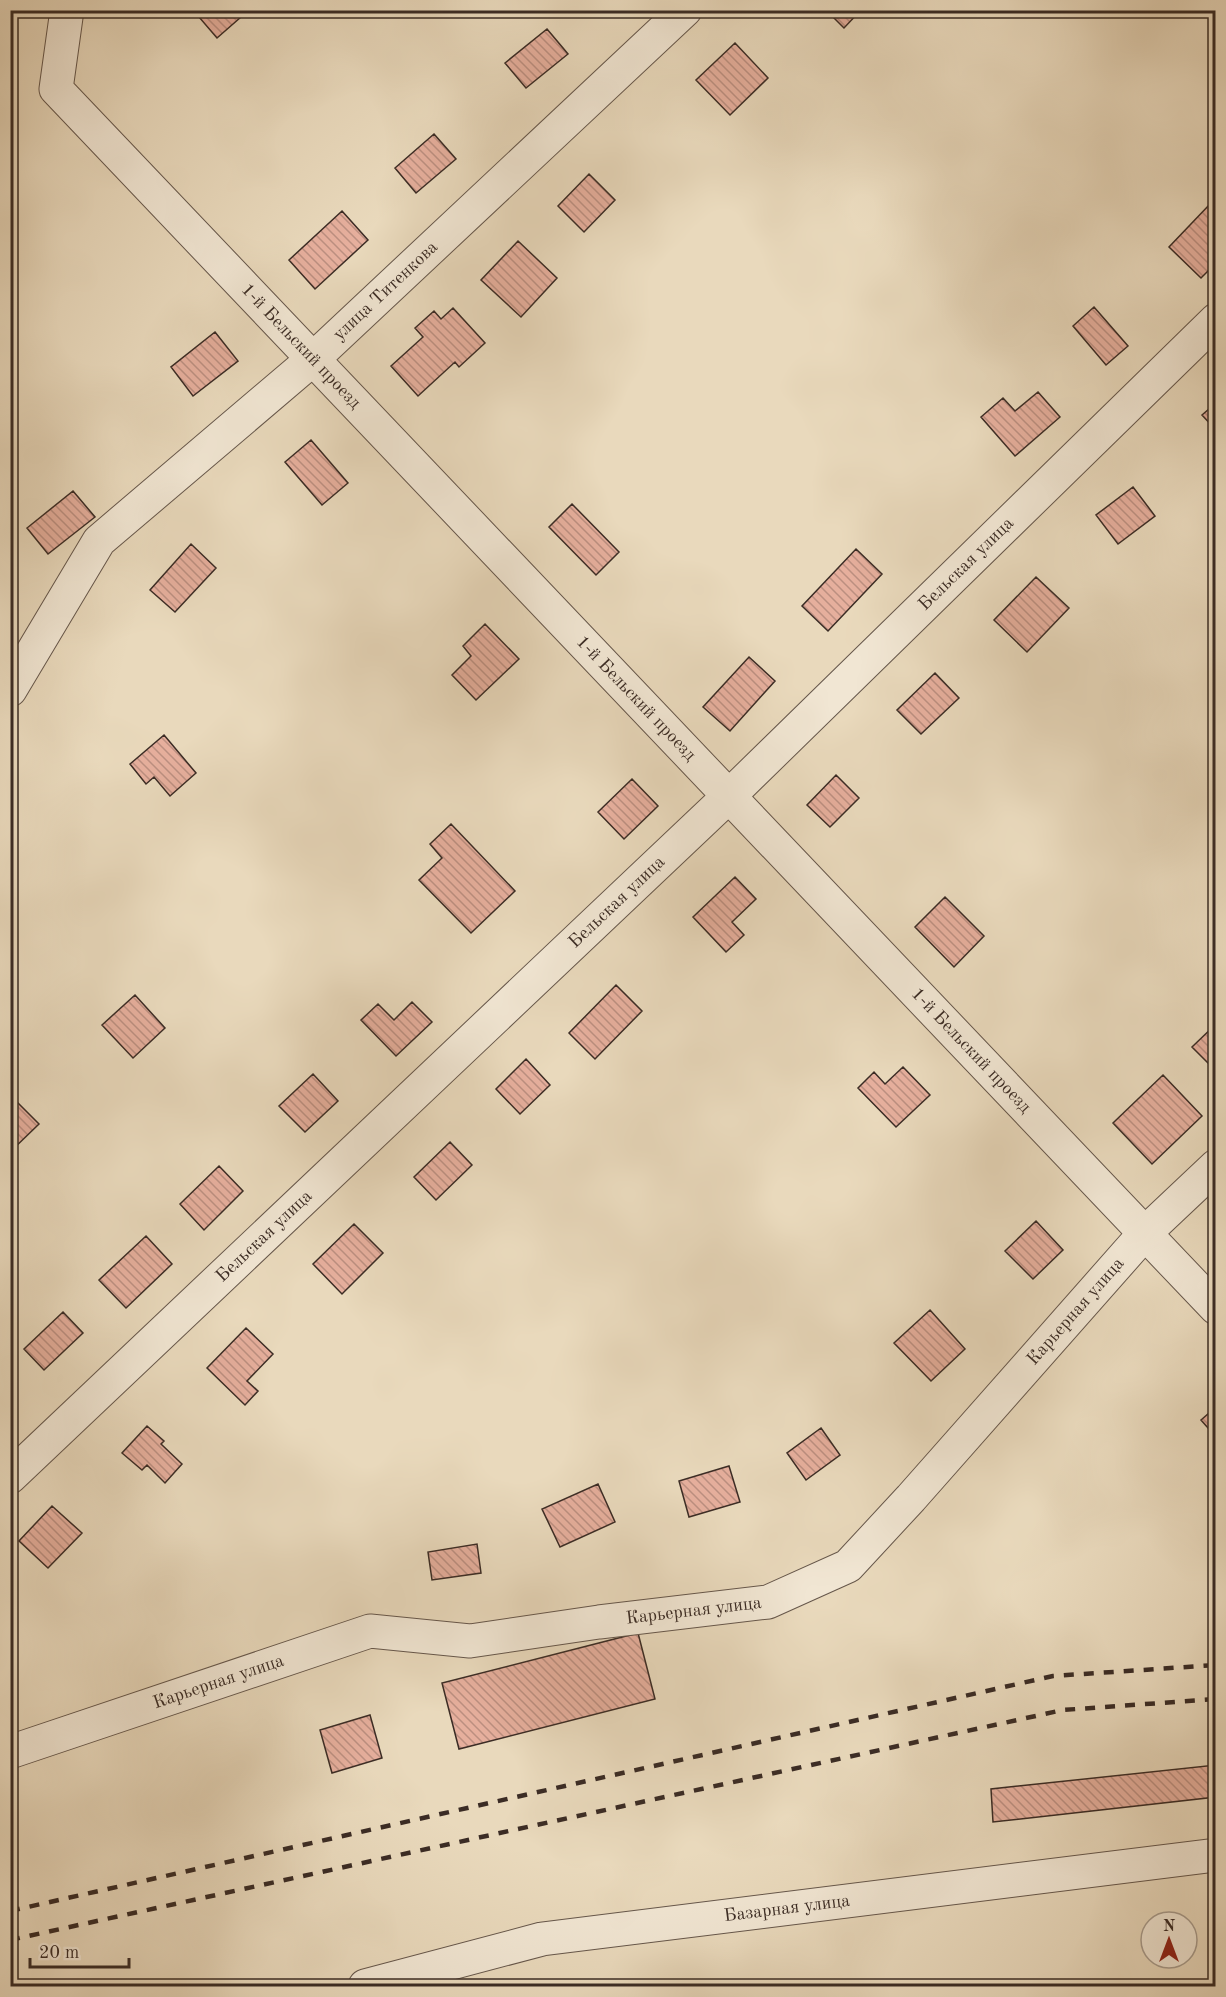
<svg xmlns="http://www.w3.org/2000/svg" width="1226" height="1997" viewBox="0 0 1226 1997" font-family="'Old Standard TT',serif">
<defs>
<pattern id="building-back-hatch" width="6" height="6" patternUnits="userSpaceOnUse" patternTransform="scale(1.5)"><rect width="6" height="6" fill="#e6af9d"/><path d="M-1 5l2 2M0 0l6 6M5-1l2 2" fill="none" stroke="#bc8f80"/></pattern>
</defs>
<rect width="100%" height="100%" fill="#e9d9bc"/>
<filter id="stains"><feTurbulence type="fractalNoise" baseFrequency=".00333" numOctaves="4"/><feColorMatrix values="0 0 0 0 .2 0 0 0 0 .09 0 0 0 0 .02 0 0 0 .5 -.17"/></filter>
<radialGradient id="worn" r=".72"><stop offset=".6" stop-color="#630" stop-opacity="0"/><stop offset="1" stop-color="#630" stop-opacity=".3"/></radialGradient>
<!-- building -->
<path fill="url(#building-back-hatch)" stroke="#3b2c25" stroke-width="1.5" d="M193 10H249L217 38Z
M826 10H861L844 28Z
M547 29 568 54 526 88 505 63Z
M735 43 768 78 730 115 696 80Z
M434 134 456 159 416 193 395 168Z
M589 174 615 200 584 232 558 206Z
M1211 203 1216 207V263L1201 278 1169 247Z
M342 211 368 240 315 289 289 260Z
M518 241 557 278 521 317 481 280Z
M1094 307 1128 346 1106 365 1073 326Z
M453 308 485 343 459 367 455 362 418 396 391 366 423 337 415 328 434 311 441 319Z
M215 332 238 361 193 396 171 367Z
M1038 392 1060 417 1015 456 981 417 1003 398 1015 411Z
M1216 403V430L1202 415Z
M311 440 348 483 322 505 285 462Z
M1133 487 1155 516 1118 544 1096 515Z
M73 491 95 517 48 554 27 528Z
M572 504 619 552 596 575 549 527Z
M191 544 216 568 175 612 150 590Z
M856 549 882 574 828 631 802 606Z
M1036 577 1069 608 1027 652 994 620Z
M485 624 519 659 476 700 452 675 471 656 463 646Z
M749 657 775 681 730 731 703 707Z
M935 673 959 698 921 734 897 710Z
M164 735 196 773 170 796 154 777 146 784 130 764Z
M836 775 859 798 830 827 807 805Z
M632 779 658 806 624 839 598 812Z
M451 824 515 891 471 933 419 880 442 858 430 844Z
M10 873 17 874 10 907Z
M735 877 756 899 732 922 744 935 726 952 693 917Z
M945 897 984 936 954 967 915 927Z
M616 985 642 1011 595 1059 569 1033Z
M135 995 165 1028 133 1058 102 1025Z
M412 1002 432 1022 396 1056 361 1020 378 1004 394 1020Z
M1216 1024V1071L1192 1047Z
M526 1059 550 1085 520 1114 496 1089Z
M903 1067 930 1095 896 1127 858 1088 874 1072 885 1084Z
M313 1074 338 1101 305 1132 279 1106Z
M1163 1075 1202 1116 1152 1164 1113 1123Z
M13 1098 39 1124 10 1152V1100Z
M450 1142 472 1165 436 1200 414 1177Z
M219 1166 243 1191 204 1230 180 1204Z
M1036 1221 1063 1250 1033 1279 1005 1251Z
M354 1224 383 1253 342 1294 313 1264Z
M146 1236 172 1264 126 1308 99 1280Z
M930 1310 965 1349 931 1381 894 1343Z
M63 1312 83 1333 44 1370 24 1349Z
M246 1328 273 1354 247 1381 258 1391 245 1405 207 1368Z
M1216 1407V1437L1201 1420Z
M147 1426 164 1441 161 1444 182 1464 165 1483 147 1465 142 1470 122 1453Z
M821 1428 840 1455 806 1480 787 1453Z
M729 1466 740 1502 689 1517 679 1481Z
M598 1484 615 1522 560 1547 542 1509Z
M52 1506 82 1533 48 1568 19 1541Z
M477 1544 481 1573 432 1580 428 1552Z
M638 1633 655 1699 459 1749 442 1683Z
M370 1715 382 1758 332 1773 320 1730Z
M1216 1765V1797L993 1822 991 1789Z"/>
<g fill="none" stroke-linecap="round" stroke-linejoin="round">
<!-- minor casing -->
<g stroke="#66574b" stroke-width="35">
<g id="minor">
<path id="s1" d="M67 10 56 89 1216 1308"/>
<path id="s2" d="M10 690 99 541 313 359 685 10"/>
<path id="s3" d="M10 1477 729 796 1216 320"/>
<path id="s4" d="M10 1752 370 1631 470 1641 599 1622 768 1602 848 1566 911 1498 1145 1233 1216 1166"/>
<path id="s5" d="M365 1986 542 1939 1216 1855"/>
</g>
</g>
<!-- minor -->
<use href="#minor" stroke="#f1e6d3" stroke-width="33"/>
<!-- rail -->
<path stroke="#3b2c25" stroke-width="4.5" stroke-dasharray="10 10" stroke-linecap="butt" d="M10 1911 1053 1676 1216 1665
M10 1940 1063 1710 1216 1699"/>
</g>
<g text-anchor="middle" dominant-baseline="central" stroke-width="5" stroke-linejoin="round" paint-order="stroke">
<!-- street labels -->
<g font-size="18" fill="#3b2c25" stroke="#f1e6d3">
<text stroke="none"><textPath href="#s2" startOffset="554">улица Титенкова</textPath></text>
<text stroke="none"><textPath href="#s1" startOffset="435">1-й Бельский проезд</textPath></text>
<text stroke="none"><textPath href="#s3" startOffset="1322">Бельская улица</textPath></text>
<text stroke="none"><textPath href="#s1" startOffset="921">1-й Бельский проезд</textPath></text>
<text stroke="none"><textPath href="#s3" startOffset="836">Бельская улица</textPath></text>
<text stroke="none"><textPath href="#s1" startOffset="1407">1-й Бельский проезд</textPath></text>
<text stroke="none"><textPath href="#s3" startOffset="350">Бельская улица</textPath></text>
<text stroke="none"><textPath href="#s4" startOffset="1210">Карьерная улица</textPath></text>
<text stroke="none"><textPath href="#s4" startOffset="706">Карьерная улица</textPath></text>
<text stroke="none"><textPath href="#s4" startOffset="220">Карьерная улица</textPath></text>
<text stroke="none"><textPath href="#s5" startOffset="430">Базарная улица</textPath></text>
</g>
</g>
<!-- margin -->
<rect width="1226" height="1997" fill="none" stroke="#e9d9bc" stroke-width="36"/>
<rect x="12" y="12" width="1202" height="1973" fill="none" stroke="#3b2c25" stroke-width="3"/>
<rect x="18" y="18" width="1190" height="1961" fill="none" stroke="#3b2c25" stroke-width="1.5"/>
<!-- north arrow -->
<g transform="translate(1169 1940)"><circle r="28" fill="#f1e6d3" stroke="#a89c8d" stroke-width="1.5"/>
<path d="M0-4.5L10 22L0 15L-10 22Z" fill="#8f2418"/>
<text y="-9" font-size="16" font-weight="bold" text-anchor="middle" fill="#3b2c25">N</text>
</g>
<!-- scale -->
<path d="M30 1958v9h99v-9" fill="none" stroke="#3b2c25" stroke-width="3"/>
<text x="39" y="1958" font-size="18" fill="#3b2c25" stroke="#f1e6d3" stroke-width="4.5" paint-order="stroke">20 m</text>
<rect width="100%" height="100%" filter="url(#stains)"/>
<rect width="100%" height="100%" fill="url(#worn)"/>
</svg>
